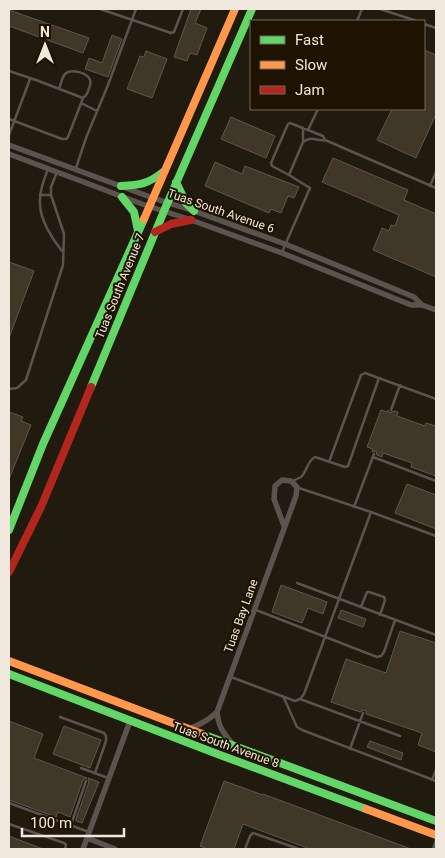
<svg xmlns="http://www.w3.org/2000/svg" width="445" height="858" viewBox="0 0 445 858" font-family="Roboto,sans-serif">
<rect width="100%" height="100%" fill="#201a0f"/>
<!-- building -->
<path fill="#403728" stroke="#5d574e" d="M191 9H201L195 23 207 28 197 55 190 53 187 61 174 57Z
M9 10 89 38 83 53 9 26Z
M112 35 122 39 108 77 85 69 89 58 102 63Z
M424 50 436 55V114L416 158 377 140 392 109H424Z
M146 51 167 59 152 98 127 89 140 56 144 57Z
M231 117 275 136 266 158 221 139Z
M333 158 408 190 404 200 436 214V277L373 250 382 228 389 231 391 225 395 226 399 215 322 182Z
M215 162 242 174 245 166 299 187 294 198 288 196 281 213 271 209 269 213 205 186Z
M9 262 34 271 9 338Z
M381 410 387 412 388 410 390 413 394 411 398 412 397 416 425 426 426 423 436 426V476L411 467 412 463 383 453 382 457 377 455 376 451 372 452 373 449 367 447Z
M9 412 23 417 21 421 31 425 9 479Z
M407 484 436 495V529L395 513Z
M281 585 327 602 323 614 308 608 302 623 272 612Z
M341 610 366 619 363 627 338 618Z
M400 631 436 643V752L418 745 422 733 366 714V711L364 710 360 712 331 702 346 659 386 673Z
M9 721 43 734 34 758 87 778 83 780 70 817 58 812 56 817 9 800Z
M64 726 101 740 90 768 53 754Z
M370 741 403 753 401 760 367 747Z
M88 778 99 782 82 823 76 821V819L89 782Z
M224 781 263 795V794L411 849H310L243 824 234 849H208L200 846Z
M9 836 43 849H9Z"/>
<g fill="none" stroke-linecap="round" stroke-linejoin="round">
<!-- lane -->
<path stroke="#5c534f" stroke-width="2.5" d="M100 9 171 33 174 32 183 9
M380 9 417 21
M357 21 362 9
M424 24 436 28
M9 71 36 80 83 98
M81 103 97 111
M9 119 62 139H66L68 137 83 98C87 95 88 93 89 88 90 86 91 83 90 80 88 73 71 68 65 74 62 77 61 84 59 89
M308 130 318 109
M9 135 30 79
M303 142C313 135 316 142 325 140L436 188
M76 168 86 138 108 85 136 9
M48 169C44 180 39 192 40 204 40 220 53 240 62 251
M289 175 303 142V128
M430 186 436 172
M40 195H51
M282 252 310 188 289 175 272 166 271 163 288 124 290 123 323 136 325 140
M9 389 17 388 26 380 63 265 64 234 51 195V187L57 172
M391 410 400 385
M373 457 436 481
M329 462 361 375 365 373 436 399
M293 481C295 480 299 478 301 477 307 472 307 461 315 457L345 467 348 466 379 378
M299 488 371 512 436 536
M354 507 374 454
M297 583 436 635
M361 607 367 592H369L384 597 385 600 380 615
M256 610 377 657 381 656 384 652 395 620
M231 677 295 701 300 699 400 736
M283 696 297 727 302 730 436 781
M300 699 304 694 371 512
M60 717 104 733 106 736V741L95 773
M350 749 363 713
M81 768 108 778
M432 780 436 770
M9 803 89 832
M9 824 64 843 66 845 65 849
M71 825 86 781
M245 849 250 836 253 833 299 849
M433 849 436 840"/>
<!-- street -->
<path stroke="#5c534f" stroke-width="5.5" d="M9 145 153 198 194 211 285 244 414 297 422 305
M9 154 142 204 191 220 282 253 411 305H422L436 310
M217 712C219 730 224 733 235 747
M188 729C200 725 208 721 217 712L296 496 297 487 291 481 282 480 275 486 274 499 284 526
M87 838 115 849
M83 849 130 721"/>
<!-- fast -->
<path stroke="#63d668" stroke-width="8" d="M176 182 186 203 194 211
M121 186C140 185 148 184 163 172
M122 197 134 212 138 231
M91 387 164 211 252 9
M9 530 43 444 144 219
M9 674 220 755 366 809
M202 734 436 821"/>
<!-- slow -->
<path stroke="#ff974d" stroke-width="8" d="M144 219 235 9
M9 661 202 734
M366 809 436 835"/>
<!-- jam -->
<path stroke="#b3261e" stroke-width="8" d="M155 232 171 224 191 220
M9 572 41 507 91 387"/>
</g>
<g text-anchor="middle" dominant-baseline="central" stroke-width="4" stroke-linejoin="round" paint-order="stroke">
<!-- street labels -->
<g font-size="12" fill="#f0e8dc" stroke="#1e1201">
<text transform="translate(221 211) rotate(19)">Tuas South Avenue 6</text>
<text transform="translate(120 286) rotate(-68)">Tuas South Avenue 7</text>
<text transform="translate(241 616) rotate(-70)">Tuas Bay Lane</text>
<text transform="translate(226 745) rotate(20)">Tuas South Avenue 8</text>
</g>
</g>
<!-- border -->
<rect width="445" height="858" fill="none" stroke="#f0e8dc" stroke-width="20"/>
<!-- legend -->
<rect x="250" y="20" width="175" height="90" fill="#1e1201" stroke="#726859"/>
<rect x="260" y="36" width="25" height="8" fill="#63d668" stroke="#726859"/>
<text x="295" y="45" font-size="15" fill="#f0e8dc">Fast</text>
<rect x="260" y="61" width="25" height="8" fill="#ff974d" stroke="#726859"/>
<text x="295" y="70" font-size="15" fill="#f0e8dc">Slow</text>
<rect x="260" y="86" width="25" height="8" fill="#b3261e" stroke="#726859"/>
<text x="295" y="95" font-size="15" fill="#f0e8dc">Jam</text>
<!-- north arrow -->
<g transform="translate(45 45)" stroke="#1e1201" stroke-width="4" paint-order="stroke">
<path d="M0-4L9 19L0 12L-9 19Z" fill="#f0e8dc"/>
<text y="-8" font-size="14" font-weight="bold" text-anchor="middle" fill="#f0e8dc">N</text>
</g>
<!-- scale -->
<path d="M22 828v8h102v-8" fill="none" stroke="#f0e8dc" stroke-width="2.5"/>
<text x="30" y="828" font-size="15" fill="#f0e8dc" stroke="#1e1201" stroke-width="4" paint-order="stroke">100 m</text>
</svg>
